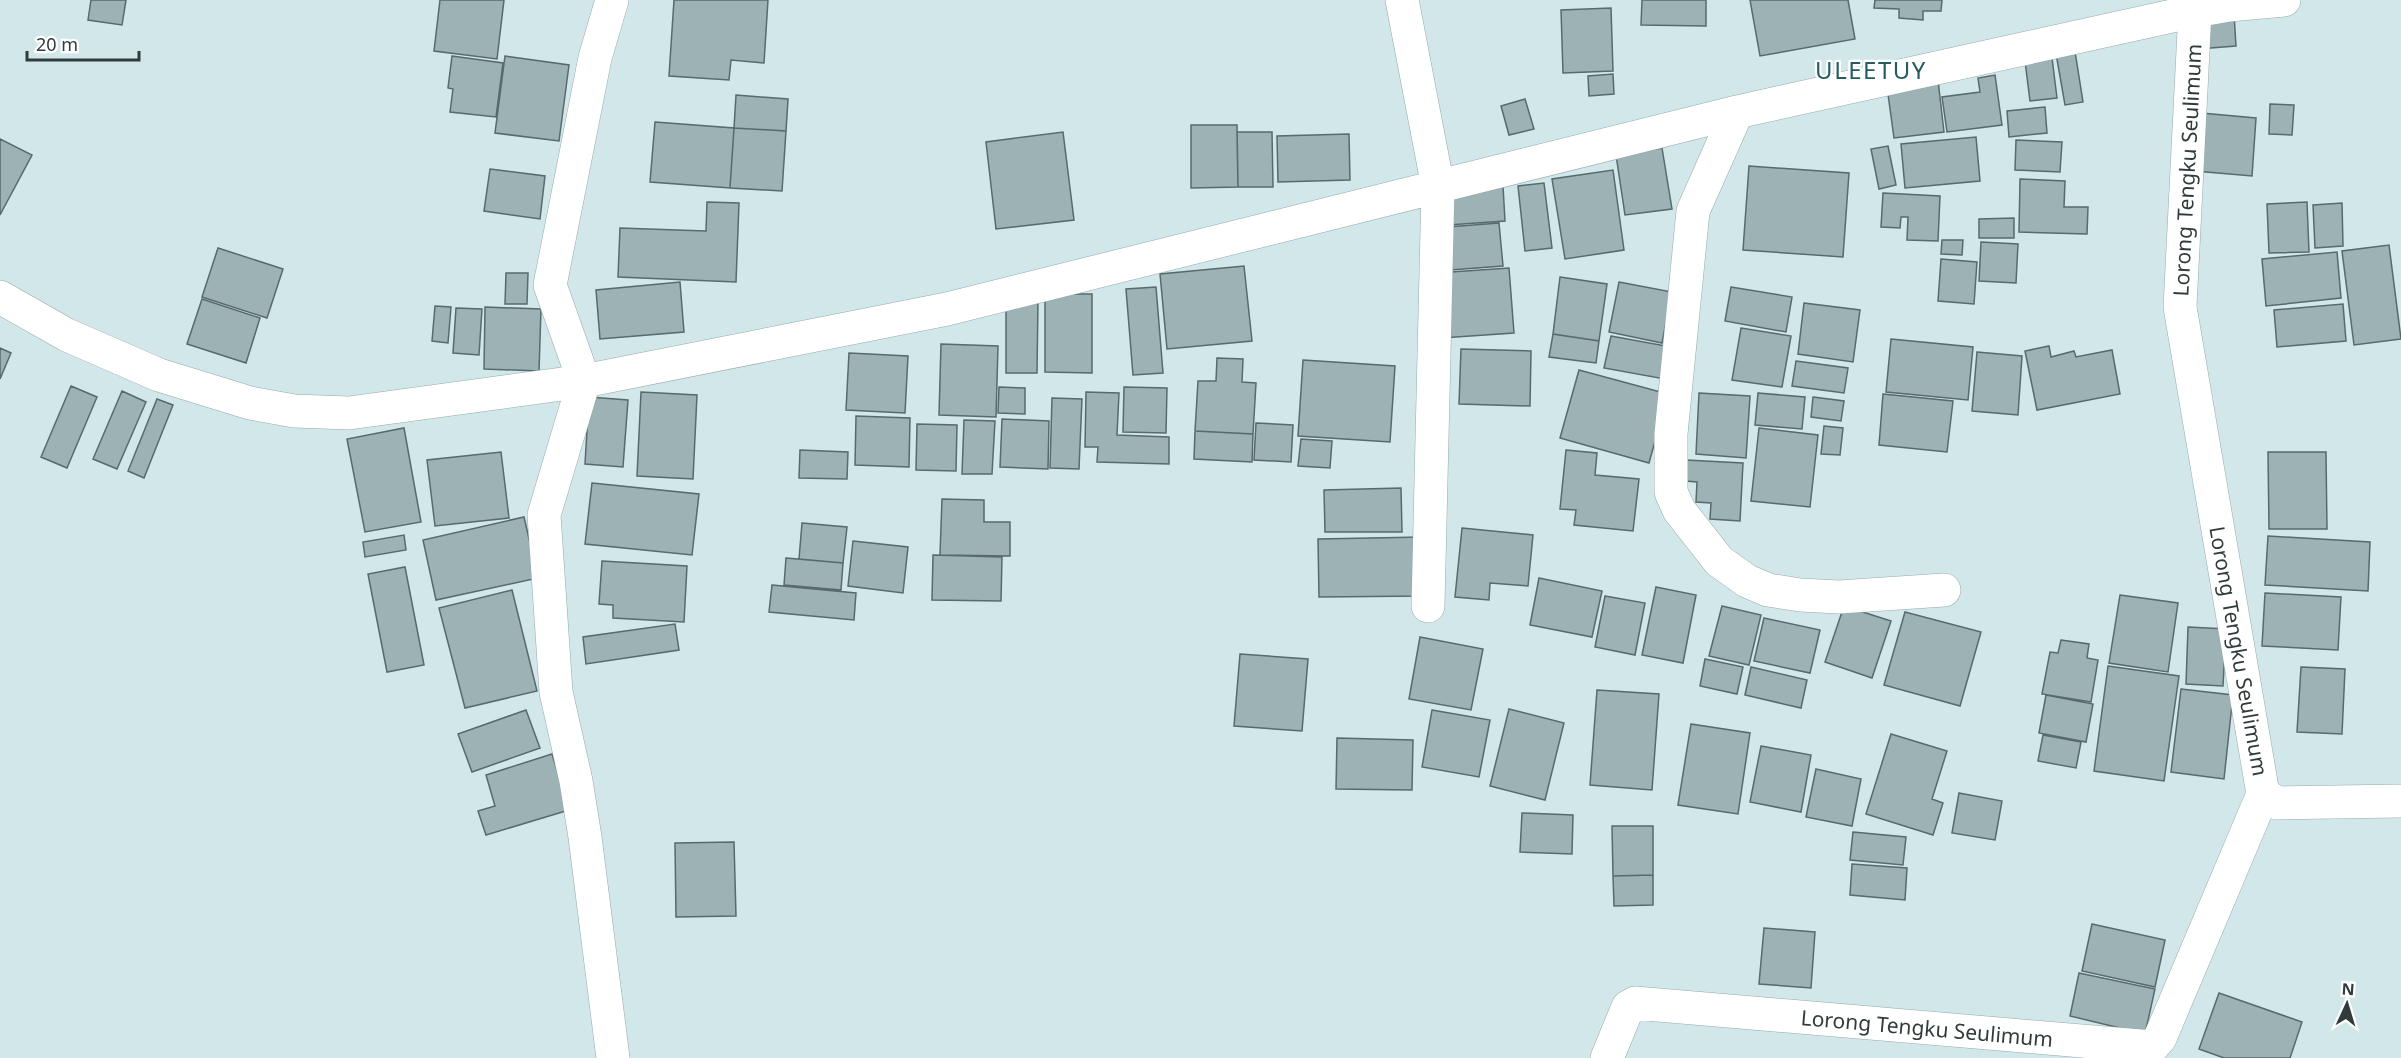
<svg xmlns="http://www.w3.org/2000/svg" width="2401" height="1058" viewBox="0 0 2401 1058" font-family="'Noto Sans',sans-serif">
<rect width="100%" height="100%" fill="#d1e7e9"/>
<!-- building -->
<path fill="#9db2b4" stroke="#576a6c" stroke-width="1.5" d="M91 0H126L122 25 88 20Z
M440 0H504L497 59 434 51Z
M674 0H768L764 63 731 60 729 80 669 76Z
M1642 0H1706V26L1641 25Z
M1750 0H1848L1855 39 1760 56Z
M1875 0H1942L1941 11H1923V20L1899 18V9L1874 8Z
M1611 8 1613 71 1563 73 1561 10Z
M2234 14 2236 46 2198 49 2196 17Z
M2073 39 2083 102 2065 105 2054 42Z
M2051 50 2057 98 2030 101 2024 53Z
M452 56 503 63 496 117 450 112 453 89 448 88Z
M505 56 569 65 559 141 495 133Z
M1613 74 1614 94 1589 96 1588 76Z
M1995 75 2002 125 1947 132 1942 97 1980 92 1978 78Z
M1938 80 1944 132 1894 138 1887 87Z
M736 95 788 99 786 131 734 128Z
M1525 99 1534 129 1509 135 1501 106Z
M2270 104 2294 105 2292 135 2269 134Z
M2045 107 2047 133 2009 137 2007 111Z
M2201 113 2256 118 2252 176 2195 171Z
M655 122 734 128 730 188 650 182Z
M1191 125H1237L1238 187 1191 188Z
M734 128 786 131 782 191 730 188Z
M1063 132 1074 220 996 229 986 142Z
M1237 132H1272L1273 187H1238Z
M1349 134 1350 180 1278 182 1277 136Z
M1976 137 1980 181 1905 188 1901 144Z
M0 139 32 155 0 215Z
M2016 140 2062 142 2060 172 2015 170Z
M1888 146 1896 185 1879 189 1871 149Z
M1662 148 1672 209 1625 215 1616 155Z
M1749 166 1849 173 1843 257 1743 250Z
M490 169 545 176 540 219 484 211Z
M1613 170 1624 250 1565 259 1552 179Z
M2020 179 2065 181 2064 207H2088L2087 234 2019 232Z
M1544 183 1552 248 1525 251 1518 186Z
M1503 186 1505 221 1434 226 1431 191Z
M1883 193 1940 196 1938 241 1907 240 1908 217H1901L1900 228 1881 227Z
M707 202 739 203 736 282 618 277 620 228 706 231Z
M2307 202 2309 252 2269 253 2267 204Z
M2342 203 2343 246 2315 248 2313 205Z
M2014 218V238H1979V219Z
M1499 223 1503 266 1424 272 1421 229Z
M1942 240H1963L1962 255 1941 254Z
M1981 242 2018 244 2016 283 1979 281Z
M2389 245 2401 339 2354 345 2342 251Z
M218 248 283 269 267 318 202 297Z
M2337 252 2341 298 2266 306 2262 259Z
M1941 259 1977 262 1974 304 1938 301Z
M1244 266 1252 341 1167 349 1160 274Z
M1509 268 1514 333 1427 339 1422 274Z
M506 273H528L527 304H505Z
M1560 277 1607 284 1599 341 1553 334Z
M680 282 684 332 600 339 596 290Z
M1619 282 1672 292 1662 343 1609 332Z
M1156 287 1163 373 1133 375 1126 289Z
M1731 287 1792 297 1786 332 1725 321Z
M1045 294H1092V373L1045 372Z
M202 299 260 318 246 363 187 344Z
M1006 301H1038L1037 373H1006Z
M1804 303 1860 310 1853 362 1798 354Z
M2343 304 2346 341 2277 347 2274 310Z
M435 306 451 307 448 343 432 341Z
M485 307 541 309 539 371 484 369Z
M456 308 482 309 479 355 453 353Z
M1741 328 1791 336 1782 387 1732 380Z
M1553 334 1599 341 1596 363 1549 357Z
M1611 336 1677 348 1670 380 1604 368Z
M1891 339 1973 347 1968 400 1886 392Z
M941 344 998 346 996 417 939 415Z
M2049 346 2051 357 2074 351 2076 357 2112 350 2120 394 2037 410 2025 351Z
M0 348 11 353 0 379Z
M1461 349 1531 351 1530 406 1459 404Z
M1977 352 2022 356 2018 415 1972 411Z
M849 353 908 356 905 413 846 410Z
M1217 358 1243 359 1242 382 1256 383 1253 434 1195 431 1198 381H1216Z
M1303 360 1395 366 1390 442 1298 436Z
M1796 361 1848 368 1844 393 1792 386Z
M1579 370 1668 394 1649 463 1560 438Z
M71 386 97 397 67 468 41 457Z
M999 387 1025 388V414L998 413Z
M1124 387 1167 388 1166 433 1123 432Z
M122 391 146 402 117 469 93 459Z
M641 392 697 395 693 479 637 476Z
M1086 392 1119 393 1117 435 1169 437V464L1097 462 1098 447H1085Z
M1699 393 1750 396 1746 458 1696 454Z
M1758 393 1805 397 1802 429 1755 425Z
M1883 394 1953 401 1947 452 1879 445Z
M589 397 628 400 623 467 585 464Z
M1813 397 1844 401 1841 421 1811 417Z
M1052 398 1082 399 1079 469 1050 468Z
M157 399 173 405 144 478 128 471Z
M856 416 910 418 909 467 855 465Z
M1002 419 1049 421 1048 469 1000 467Z
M964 420 995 421 992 474H962Z
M1256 423 1293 425 1291 462 1254 460Z
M917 424 957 425 956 471 916 470Z
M1824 426 1843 428 1840 455 1821 454Z
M404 428 421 522 365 532 347 439Z
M1759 428 1818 435 1810 507 1751 501Z
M1195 431 1253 434 1252 462 1194 459Z
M1301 439 1332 441 1330 468 1298 466Z
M800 450 848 452 847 479 799 478Z
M1566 450 1597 453 1595 475 1639 479 1633 531 1574 525 1576 510 1560 509Z
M501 452 509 518 435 526 427 460Z
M2268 452H2326L2327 529H2269Z
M1686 460 1743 463 1740 521 1710 519 1711 503 1696 502 1697 482 1685 481Z
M592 483 699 494 692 555 585 544Z
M1401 488 1402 532H1325L1324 490Z
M942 499 984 500V522H1010V556L940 555Z
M524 517 538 578 436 600 423 540Z
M802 523 847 527 843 563 799 559Z
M1462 528 1533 535 1528 586 1490 583 1489 600 1455 597Z
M404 535 406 550 365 557 363 542Z
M2268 536 2370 542 2368 591 2265 585Z
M1422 537 1423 596 1319 597 1318 539Z
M853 541 908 547 903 593 848 586Z
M933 555 1002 557 1001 601 932 600Z
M786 558 843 563 841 590 784 585Z
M602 561 687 566 684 622 613 618V605L599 604Z
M405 567 424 665 387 672 368 574Z
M1539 578 1602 591 1592 637 1530 625Z
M772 585 856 593 854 620 769 612Z
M1656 587 1696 595 1683 663 1642 655Z
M512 590 537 691 465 708 439 608Z
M2265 593 2341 597 2338 650 2262 646Z
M2120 595 2178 603 2168 672 2109 663Z
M1605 596 1645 603 1635 655 1595 647Z
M1722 606 1761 615 1749 665 1709 656Z
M1844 606 1891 621 1872 678 1825 662Z
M1905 612 1981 632 1960 706 1884 685Z
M1764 618 1820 630 1810 673 1754 661Z
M675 624 679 650 586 664 583 637Z
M2188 627 2226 629 2223 686 2186 684Z
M1420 637 1483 649 1471 710 1409 699Z
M2061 640 2089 644 2087 658 2098 660 2091 702 2042 694 2050 652 2058 653Z
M1240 654 1308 659 1302 731 1234 726Z
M1705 659 1743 667 1737 694 1700 686Z
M2108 666 2179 676 2164 781 2094 771Z
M1751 667 1807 680 1801 708 1745 695Z
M2301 667 2345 669 2342 734 2297 732Z
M2181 689 2233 695 2224 779 2171 772Z
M1597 690 1659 694 1652 790 1590 785Z
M2046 695 2093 704 2086 742 2039 733Z
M1509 709 1564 723 1545 800 1490 786Z
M526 710 540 748 472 772 458 734Z
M1432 710 1490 720 1479 777 1422 767Z
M1691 724 1750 733 1738 814 1678 805Z
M1891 734 1947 751 1932 799 1943 803 1933 835 1866 814Z
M2043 735 2081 742 2076 768 2038 761Z
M1337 738 1413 740 1412 790 1336 789Z
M1761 746 1811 755 1801 812 1750 802Z
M552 754 569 810 486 835 478 811 495 806 486 775Z
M1816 769 1861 779 1852 826 1806 817Z
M1959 793 2002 801 1995 840 1952 833Z
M1522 813 1573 815 1572 854 1520 852Z
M1612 826H1653V875L1613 876Z
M1853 832 1906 837 1903 865 1850 860Z
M734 842 736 916 676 917 675 843Z
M1852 864 1907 868 1905 900 1850 895Z
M1653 875V905L1614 906 1613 876Z
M2092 924 2165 940 2155 987 2082 971Z
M1764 928 1815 932 1811 988 1759 984Z
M2079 973 2155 989 2145 1034 2070 1016Z
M2219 993 2302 1022 2290 1058H2224L2199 1049Z"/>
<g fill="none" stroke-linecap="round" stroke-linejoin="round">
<!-- minor casing -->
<g stroke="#95aaab" stroke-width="34">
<path id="minor" d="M612 0 595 58 550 285 584 381 544 515 556 692 576 781 585 837 613 1058
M1402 0 1438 187 1428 606
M1737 112 1693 211 1671 434V492L1679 510 1719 561 1747 581 1768 590 1800 595 1839 597 1944 590
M0 297 67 335 159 375 250 403 294 411 349 413 584 381 947 309 1737 112 2195 11 2229 5 2284 0
M2263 794 2277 803 2401 801
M1607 1058 1628 1007 1635 1003 2152 1047 2160 1038 2263 794 2180 307 2195 11"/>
</g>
<!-- minor -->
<use href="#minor" stroke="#fff" stroke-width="33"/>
</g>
<g text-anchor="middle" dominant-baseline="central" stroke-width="4.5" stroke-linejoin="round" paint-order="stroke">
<!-- street labels -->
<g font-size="21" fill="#323b3c" stroke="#fff">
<text transform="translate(2187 170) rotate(-87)">Lorong Tengku Seulimum</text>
<text transform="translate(2239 651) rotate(80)">Lorong Tengku Seulimum</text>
<text transform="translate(1927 1028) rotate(5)">Lorong Tengku Seulimum</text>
</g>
<!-- quarter labels -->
<g font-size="24" letter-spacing="1.5" fill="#235d62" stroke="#fff">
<text x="1871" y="69">ULEETUY</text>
</g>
</g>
<!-- north arrow -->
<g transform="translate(2347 1004) rotate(4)" stroke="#ffffff" stroke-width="4.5" paint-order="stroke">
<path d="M0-4.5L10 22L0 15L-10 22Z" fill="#323b3c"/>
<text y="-9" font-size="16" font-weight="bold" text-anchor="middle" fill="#323b3c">N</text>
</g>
<!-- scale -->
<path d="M27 51v9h112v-9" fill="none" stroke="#323b3c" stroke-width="3"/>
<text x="36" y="51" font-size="18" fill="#323b3c" stroke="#ffffff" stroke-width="4.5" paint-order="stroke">20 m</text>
</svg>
